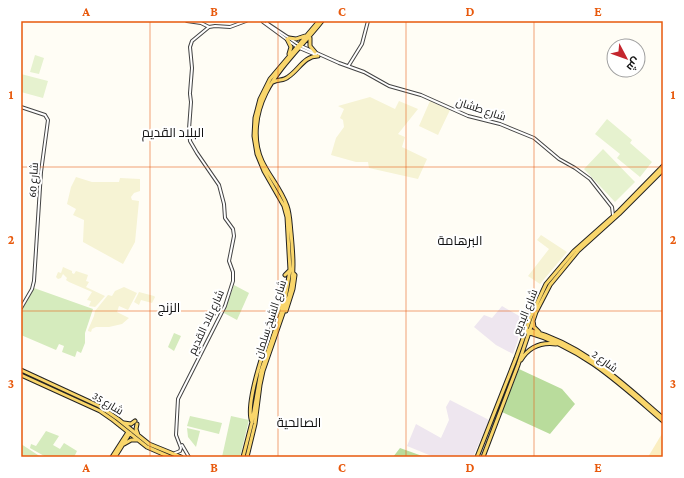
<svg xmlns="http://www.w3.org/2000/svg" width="684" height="478" viewBox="0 0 684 478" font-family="'Crimson Pro',Cairo,serif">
<rect width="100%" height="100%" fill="#fffdf5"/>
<!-- industrial -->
<path fill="#eee6ef" d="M502 306 521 317 518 340 513 354 496 345 474 327 484 315 492 318Z
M450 400 489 420 473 457H434L407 446 416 424 441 438 449 420 446 407Z"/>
<!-- farmland -->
<path fill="#f6f3d4" d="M370 97 395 109 399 101 418 109 398 134 405 137 402 147 427 159 418 179 369 168 368 162H356L331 155 336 138 344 127 343 120 340 118 344 109 338 106Z
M430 101 450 110 438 135 419 126Z
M76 177 92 182H119L120 178 140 179V191L134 193 131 197 132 200 139 201 135 242 123 264 83 242 84 220 73 215 76 209 67 204 71 187Z
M541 235 567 252 540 284 528 276 549 249 537 240Z
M63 267 72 271V273L74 274 76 271 88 275 86 281 89 282 86 287 105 296 98 304 95 307 89 306 91 301 87 300 92 292 69 282 66 280 67 278 63 274 61 278 58 279 56 277 58 272 61 273Z
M124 287 137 293 128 310 119 306 117 312 129 318 122 324 109 327H96L92 329 91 332 88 331V330L94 316 95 311 108 295 112 296 115 291Z
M139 292 154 296 155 297 152 303 141 300 139 305 134 302Z"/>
<!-- green -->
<path fill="#d5ebbd" d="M234 285 249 293 237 320 224 313Z
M34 288 93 309 85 333V343L81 353 77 351 75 357 62 352 64 346 59 344 56 350 21 335V311Z
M174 333 181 336 174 351 168 347Z
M190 416 222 423 219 434 187 426Z
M231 416 249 420 240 457H222Z
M187 428 200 431 196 447 188 437Z
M46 431 59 436 53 445 60 449 64 443 77 451 74 457H46L30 448 31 444 36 446Z
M21 444 41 457H21Z"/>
<!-- forest -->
<path fill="#b9dc9c" d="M519 369 562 389 575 404 550 434 502 412Z
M400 448 425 457H393Z"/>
<!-- sand -->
<path fill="#fbeec1" d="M663 432V457H648Z"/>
<!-- pitch -->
<path fill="#e6f2cf" d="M35 55 44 58 39 74 30 72Z
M21 74 48 81 43 98 21 92Z
M607 119 632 140 630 143 652 162 640 177 617 158 620 154 595 134Z
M603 149 635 182 615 202 584 169Z"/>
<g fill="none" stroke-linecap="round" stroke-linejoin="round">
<!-- minor casing -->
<g stroke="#444" stroke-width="4">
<path id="minor" d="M187 21 201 23 209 27
M266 21 268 24 301 46 339 63 364 72 389 86 421 95 468 116 500 124 534 138 559 159 575 168 590 179 612 207 613 215
M263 22 297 47 316 55
M349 65 362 44 368 21
M190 93 192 68 190 47 192 41 209 27 215 26 230 27 246 21
M21 107 45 115 48 120 41 172 34 281 32 289 21 308
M182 445 189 457
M175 453 180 451 181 448 176 435 178 399 225 306 233 281V272L229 261 234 236 233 229 225 218 224 204 219 185 197 153 190 141 189 129 191 102 190 94"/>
</g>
<!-- major casing -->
<g stroke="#222" stroke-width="5">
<path id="major" d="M289 38 296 39 305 36
M310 38V46L315 52
M287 39 291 47 289 54
M273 82C278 79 284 81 288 77 299 70 304 56 318 56
M285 275 290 270
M286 311 293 289 295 275 293 273
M533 321 534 327 539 332
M529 330C584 345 621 382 663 418
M527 332C583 348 620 384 663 421
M521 360C529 347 541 342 556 344
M21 370 99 406 118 419 149 444 181 457
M21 375 100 411 113 420 147 447 170 457
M252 422C243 403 274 317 285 297
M124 423 131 424 135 421
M137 424 136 429 138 435
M124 444 131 440H138
M112 457 128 432
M115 457 130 433
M243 457 252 422 261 371 284 305 290 270 287 217 284 206 264 171 257 154 254 136 255 118 260 99 270 79 319 21
M247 457 255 424 260 385 263 371 289 296C295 275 293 254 291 233 290 224 290 214 287 206 281 189 269 176 262 161 252 139 256 113 266 93 278 68 305 43 322 21
M477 457 516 358 531 316 546 284 574 251 619 211 663 166
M483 457 518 365 536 312 550 285 578 251 619 214 663 170"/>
</g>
<!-- minor -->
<use href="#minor" stroke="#fff" stroke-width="2"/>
<!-- major -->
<use href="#major" stroke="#f9d66b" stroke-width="3"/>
</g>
<!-- grid -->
<path fill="none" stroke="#e8590c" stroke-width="1" stroke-opacity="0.55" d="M150 21V457M278 21V457M406 21V457M534 21V457M21 167H663M21 311H663"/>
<g text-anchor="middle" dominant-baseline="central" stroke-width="4" stroke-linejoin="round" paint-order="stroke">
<!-- street labels -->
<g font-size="11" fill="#111" stroke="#fff">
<text transform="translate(481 109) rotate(18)">شارع طشان</text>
<text transform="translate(33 180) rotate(-86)">شارع 60</text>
<text transform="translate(525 312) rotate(-68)">شارع البديع</text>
<text transform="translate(270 319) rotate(-72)">شارع الشيخ سلمان</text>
<text transform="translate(206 322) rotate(-65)">شارع بلاد القديم</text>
<text transform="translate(605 361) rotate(36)">شارع 2</text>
<text transform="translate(108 403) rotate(31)">شارع 35</text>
</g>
<!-- quarter labels -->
<g font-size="13" fill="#111" stroke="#fff">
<text x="173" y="132">البلاد القديم</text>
<text x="460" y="240">البرهامة</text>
<text x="169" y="307">الزنج</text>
<text x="299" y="422">الصالحية</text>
</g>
</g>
<!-- border -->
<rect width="684" height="478" fill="none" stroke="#ffffff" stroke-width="44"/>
<!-- north arrow -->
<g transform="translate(626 58) rotate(131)"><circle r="19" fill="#ffffff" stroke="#a0a0a0"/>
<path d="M0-3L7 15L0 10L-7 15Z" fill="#c4262e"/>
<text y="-6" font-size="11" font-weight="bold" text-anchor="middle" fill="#111111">ش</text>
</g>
<rect x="22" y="22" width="640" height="434" fill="none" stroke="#e8590c" stroke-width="1.5"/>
<g font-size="13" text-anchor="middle" font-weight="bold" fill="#e8590c">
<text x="86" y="16">A</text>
<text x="214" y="16">B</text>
<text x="342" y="16">C</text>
<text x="470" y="16">D</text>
<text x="598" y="16">E</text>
<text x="11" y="99">1</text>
<text x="673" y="99">1</text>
<text x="11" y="244">2</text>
<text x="673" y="244">2</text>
<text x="11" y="388">3</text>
<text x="673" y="388">3</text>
<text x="86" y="472">A</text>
<text x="214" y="472">B</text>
<text x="342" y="472">C</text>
<text x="470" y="472">D</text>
<text x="598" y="472">E</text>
</g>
</svg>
